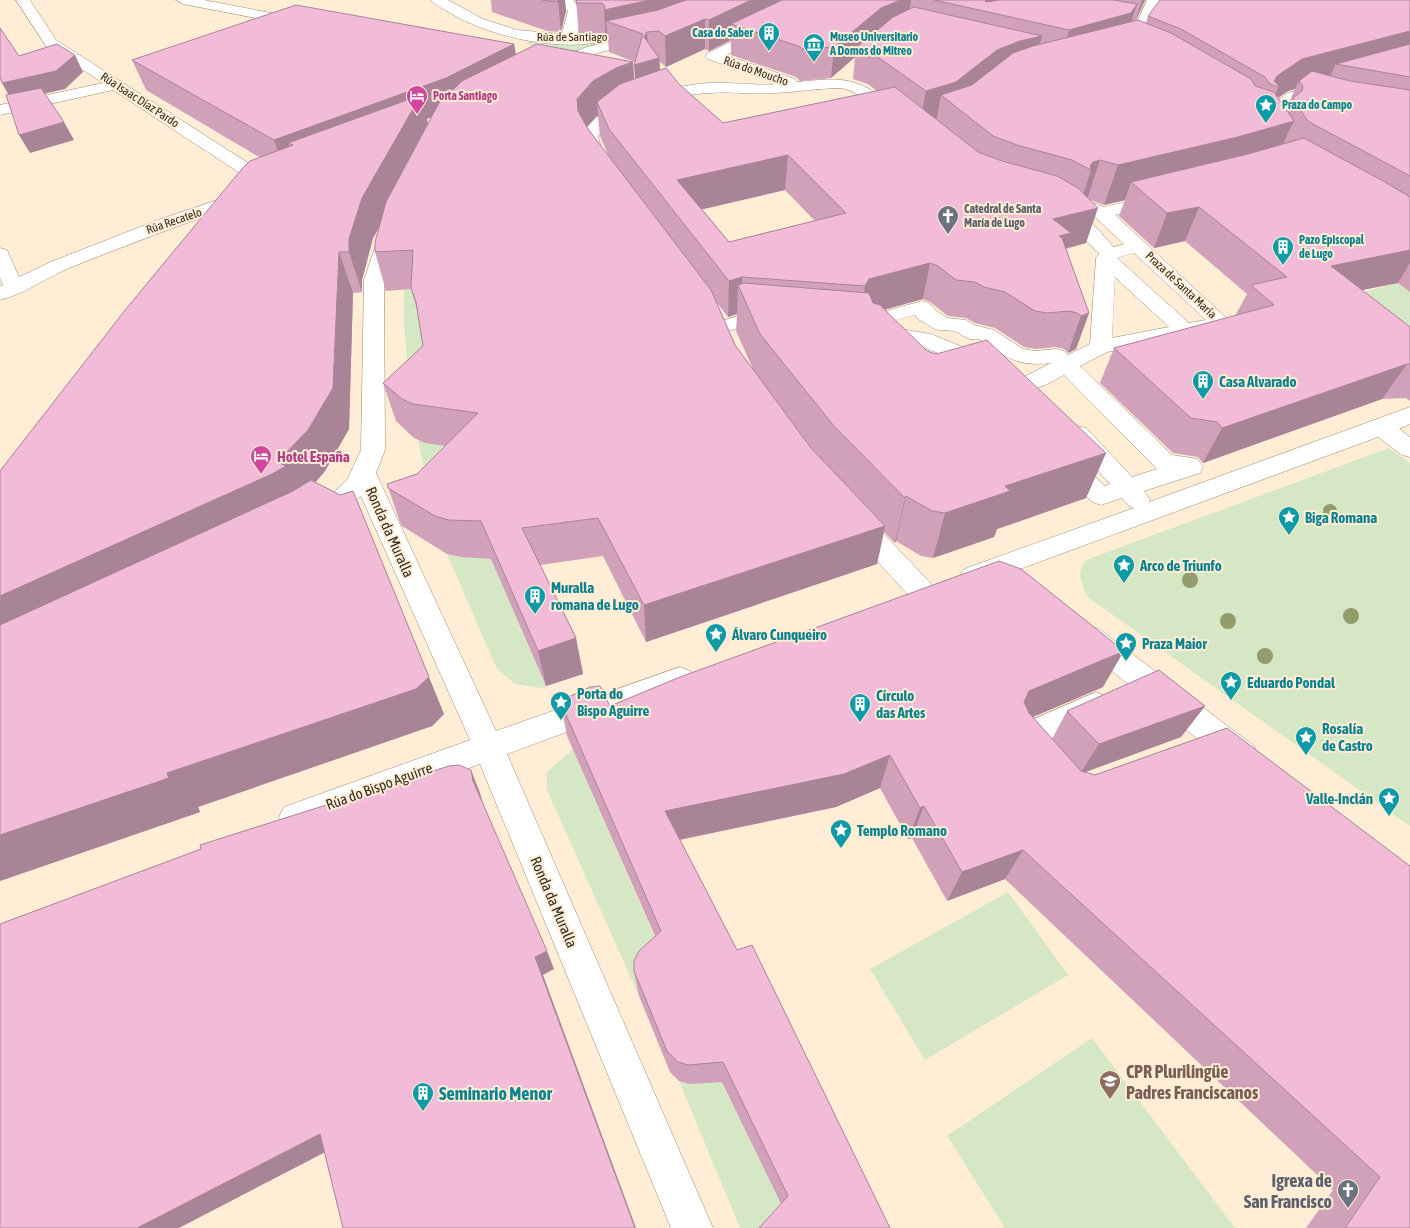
<svg xmlns="http://www.w3.org/2000/svg" width="1410" height="1228" viewBox="0 0 1410 1228" font-family="'Asap Condensed',sans-serif">
<rect width="100%" height="100%" fill="#ffedd5"/>
<!-- green -->
<path fill="#d5e7c5" d="M530 41 598 42 601 44 555 59 527 43Z
M404 263 427 341 411 406 404 324Z
M1398 283 1410 292V369L1317 304Z
M418 440 425 443 449 444 433 510Z
M1389 448 1410 463V826L1089 598C1081 585 1076 573 1086 560Z
M447 554 461 557 490 556 547 689 515 684 497 669Z
M573 749 664 959 639 986V996L547 790V772Z
M1008 892 1068 975 925 1060 870 969Z
M1092 1038 1235 1228H1005L947 1136Z
M721 1078 782 1207 763 1228H740L679 1081 689 1084Z"/>
<g fill="none" stroke-linecap="round" stroke-linejoin="round">
<!-- minor casing -->
<g stroke="#9a8a75" stroke-width="1">
<path id="minor" d="M16 0H30L56 40 278 182 281 186 278 190 272 191 266 190 113 90 0 115V105L103 83 46 46Z
M176 0H204L302 19 307 20 309 23 307 26 302 27 183 4Z
M431 0H448L483 19 517 30 562 34 568 11 559 0H573L582 11 577 35H604L606 38 604 41C559 52 490 37 450 13 444 9 436 6 431 0Z
M816 0H834L832 3 726 55 795 79 797 82C852 76 859 79 903 113L905 116 903 119C899 120 895 121 891 119 873 110 863 92 841 88 819 88 797 92 775 93 754 95 732 91 710 93 680 94 614 108 598 136L601 148 612 167 609 171 603 172 597 171 586 152 582 136C584 132 586 126 590 123 610 100 679 85 709 83 732 82 755 86 779 84L708 59 705 56 708 53Z
M1147 0H1161L1148 30 1132 52H1122L1120 49 1134 29Z
M644 34 649 35 651 38 649 41 597 53 549 71 544 69 541 66 544 63 587 47Z
M1327 82 1333 84 1335 87 1333 90 1300 99 1281 113 1286 118 1284 125 1271 130 1265 129 1263 125 1269 120 1262 113 1264 110 1288 93Z
M244 191 250 192 253 196 250 200C189 222 129 244 69 268 46 278 24 294 0 300V286L3 285 0 278V248L7 250 19 277 53 261 158 220Z
M1158 194 1164 195 1167 199 1164 203 1115 215 1233 324 1229 328 1222 330 1216 329 1208 332 1107 352 1080 366 1172 455 1198 459 1203 467 1200 473 1144 491 1150 500 1149 502 1410 407V424L1399 429 1410 437V457L1402 455 1378 437 982 583 973 586 964 583 960 576 964 569 1134 508 1129 506 1122 498 1101 505 1092 502 975 384 926 398 918 396 873 349C860 345 862 333 861 321L864 317 922 301 929 303 935 310 947 318 966 320 974 325 994 330 1023 349 1035 351 1056 349 1064 351 1068 355 1090 344 1096 258 1099 254 1068 222 1054 214 1052 210 1054 206C1078 200 1099 232 1114 247L1124 244 1095 217 1081 211 1079 207 1081 203 1088 201 1104 207ZM1134 253 1206 320 1189 323 1117 258ZM1115 277 1169 327 1112 338ZM915 315 919 320C925 322 927 325 933 328 940 332 950 329 957 332 966 337 969 341 979 339 1006 357 1017 367 1051 363L1022 378 1019 383 1022 388C1037 392 1050 382 1064 375L1157 469 1132 477 1086 428 1078 426 1070 428 1066 434 1070 440 1110 484 1105 486 985 371 992 369 995 364 992 359 931 334 882 326V324ZM890 340 918 345 978 369 931 382Z
M390 224 397 226 399 230 384 280 385 450 376 473 496 731 561 708 572 712 576 721 572 730 507 754 713 1228H671L480 764 295 832 284 827 279 817 284 807 470 740 361 496 343 511 324 520 315 517 311 511 315 505 334 492 347 480 361 450 364 280 381 230 383 226Z
M741 315 781 320 785 324 781 328C768 332 755 326 742 328 731 329 725 334 715 331L711 327 715 323Z
M855 511 864 513 932 585 936 592 932 599 922 602 912 599 846 527 842 520 846 513Z
M1089 626 1099 629 1254 746 1258 756 1254 766 1243 769 1232 766 1079 645 1075 637 1079 629Z
M680 667 690 671 694 679 690 687 599 721 589 717 584 708 589 699Z
M1096 692 1106 696 1111 705 1106 714 1046 741 1049 749 1045 758C1025 766 1017 754 1009 737L1013 728Z"/>
</g>
<!-- minor -->
<use href="#minor" fill="#fff" fill-rule="evenodd"/>
</g>
<!-- trees -->
<g fill="#939c6a">
<circle cx="1330" cy="511" r="7"/>
<circle cx="1190" cy="580" r="8"/>
<circle cx="1351" cy="616" r="8"/>
<circle cx="1228" cy="621" r="8"/>
<circle cx="1265" cy="656" r="8"/>
</g>
<!-- wall -->
<path fill="#d0a1b9" fill-rule="evenodd" d="M491 0H565L566 11 561 32 547 31 492 12Z
M575 0H1145L1136 20 1146 23 1148 16 1410 0V292L1398 283 1362 290 1410 327V401L1406 398 1382 399 1203 463 1198 457 1173 453 1100 383 1114 348 1235 316 1247 294 1185 241 1154 248 1119 216 1125 200 1104 205 1090 200 1086 243 1066 249 1089 313 1076 349 1068 353 1064 349 1056 347 1035 349 1024 347 995 328 975 323 966 318 948 316 930 302 923 299 884 310 927 351 1106 453 1086 498 997 529 994 537 933 558 921 556 896 541 895 543 884 532 877 564 646 642 603 556 540 565 576 638 583 674 546 686 491 559 461 557 447 554 402 526 400 522 387 484 417 474 445 446 425 443 414 438 396 421 383 383 423 346 418 313 411 289 386 291 375 252 379 228 373 238 362 280V292L353 293 349 429 325 471 316 482 444 714 432 726 198 807 200 812 0 881V471L259 157 146 90 132 60 514 44 516 54 633 62 634 79H635V62L609 52 608 40 606 41V35L604 33H579L576 2ZM731 40V55L796 77 800 81 831 78 855 57 853 79 868 84 877 91 723 123 679 84 660 70V62L666 67 705 49 709 51ZM1295 89 1286 109 1278 98 1288 91ZM598 116 600 136 609 157 587 127 596 117ZM431 117 428 124 427 119ZM785 190 815 221 729 242 702 209ZM714 299 728 317 737 314 736 331 754 371 735 345Z
M1103 687 1033 717 1052 739 1067 711 1205 706 1181 737 1085 772 1095 775 1227 728 1410 1228H1306L1333 1190 1005 879 947 901 912 838 908 839 880 788 836 807 680 840 737 950 890 1228 781 1204 722 1082 689 1084 679 1081 670 1072 639 996 634 971 655 936 567 736 560 701 610 706Z"/>
<!-- shaded-wall -->
<path fill="#a98396" d="M558 0H565L566 11 561 32Z
M650 0H729L606 21 608 40 606 41 604 10Z
M751 0H812L731 24V40L709 51V20Z
M900 0H911L907 25 856 48 855 57 831 78 834 47 881 8Z
M982 0H997L995 10Z
M1142 0H1145L1135 23Z
M1137 4 1128 34 1061 61 1069 30Z
M705 19V49L666 67 665 36Z
M1410 31V58L1336 64 1328 80 1303 86 1299 81 1295 89 1288 91 1272 102 1279 86 1273 85 1277 76 1302 59Z
M647 32 649 61 659 58 661 90 636 97 634 65 644 37Z
M1042 36 1034 67 941 95 937 118 920 123 926 91 997 50 1020 41Z
M514 44 519 75 452 109 427 119 430 134 373 238 362 280V292L349 252 293 145 288 143 297 168 285 173 274 140Z
M75 55 83 72 65 89 12 101 2 83Z
M633 62 635 97 597 102 598 116 596 117 580 135 577 99 593 81 616 68Z
M1294 121 1275 160 1131 182 1125 200 1104 205 1118 165Z
M64 122 74 140 30 153 19 135Z
M788 155 785 190 678 215 677 180Z
M1100 160 1087 199 1081 201 1091 170 1090 166 1093 162Z
M1199 207 1185 241 1154 248 1167 213Z
M1098 208 1086 243 1054 251 1053 219Z
M1410 250V263L1398 283 1311 300 1331 266Z
M339 252 353 293 349 429 325 471 301 498 0 651V596L277 462Z
M930 263 923 299 864 315 860 322 865 286 869 279Z
M742 277V294L738 285 737 314 728 317 729 281Z
M1089 313 1076 349 1068 353 1081 316Z
M1407 364 1382 399 1203 463 1222 428Z
M1106 453 1086 498 997 529 994 537 933 558 945 513 1005 486Z
M906 496 896 541 895 543 905 498Z
M885 526 877 564 646 642 644 605Z
M576 638 583 674 546 686 538 651Z
M1124 651 1103 687 1012 726 1029 691Z
M429 677 444 714 432 726 198 807 200 812 0 881V835L167 773Z
M1205 706 1181 737 1080 774 1099 744Z
M890 755 880 788 836 807 667 842 665 811Z
M471 770 480 793 483 804 473 781Z
M924 806 912 838 908 839 920 808Z
M1023 850 1005 879 947 901 962 872Z
M547 951 554 969 543 975 636 1228H635L535 957Z
M320 1134 339 1145 179 1228H137Z"/>
<!-- building -->
<path fill="#f2bbd7" stroke="#a98396" fill-rule="evenodd" d="M542 0H558L557 2Z
M577 0H650L604 10 605 6 602 3H576Z
M686 0H751L709 20 705 19 665 36 659 31 647 32 644 37 659 58 634 65 643 34 606 21 658 10Z
M782 0H900L881 8 834 47 803 49 798 46 731 24Z
M934 0H985L986 2 999 0H1113L1137 4 1131 13 1069 30Z
M1160 0H1410V31L1302 59 1277 76 1274 81 1279 86H1275L1269 83 1265 77 1181 29 1148 16Z
M296 5 514 44 446 78 274 140 132 60Z
M914 7 1042 36 1020 41 997 50 956 82 926 91 872 53 856 48 893 17Z
M1138 20 1171 33 1251 79 1255 86 1274 92 1294 121 1238 137 1118 165 1100 160 1093 162 1090 166 1091 170 1072 160 1017 145 993 136 941 95 972 85 1013 53 1033 46Z
M0 28 19 56 57 44 75 55 56 71 2 83 0 76Z
M537 44 633 62 616 68 593 81 577 99 578 111 588 129 711 290 735 345 811 448 885 526 644 605 598 518 522 528 576 638 538 651 481 521 449 520 435 516 388 488 387 484 417 474 478 413 413 404 402 399 383 383 423 346 416 302 411 288 413 250 375 252V242L386 202 439 103 462 81Z
M1410 44V77L1336 64Z
M666 68 679 84 723 123 895 87 978 152 1002 161 1057 176 1078 188 1098 208 1053 219 1071 233 1059 236 1062 238 1089 313 1081 316 1077 313 1069 311 1047 313 1035 311 1005 292 984 287 975 282 956 280 938 266 930 263 869 279 865 286 742 277 729 281 609 129 597 102 620 84ZM788 155 846 213 729 242 677 180Z
M1312 71 1350 81 1410 90V176L1399 170 1313 124 1307 120 1293 98 1302 91 1303 86 1299 81Z
M41 88 64 122 19 135 6 95Z
M421 95 362 198 349 239V252H339L333 388 308 430 277 462 286 466 272 474 0 596V471L126 309 241 170 250 161 293 145 288 143Z
M1304 138 1383 181 1410 197V250L1331 266 1410 327V364H1407L1222 428 1217 422 1191 418 1114 348 1274 305 1251 285 1287 277 1199 207 1167 213 1131 182 1248 154Z
M744 283 869 293 873 303 880 305 927 351 936 354 987 340 1106 453 1005 486 1010 491 945 513 932 511 906 496 905 498 834 426 760 334 738 285Z
M311 480 340 495 353 491 429 677 416 689 167 773 169 778 0 835V625L293 491Z
M999 561 1021 569 1124 651 1029 691 1024 702 1029 713 1081 771 1095 775 1227 728 1410 866V1228H1345L1380 1177 1023 850 962 872 924 806 920 808 890 755 844 774 665 811 737 950 752 945 890 1228H759L788 1196 723 1062 688 1065 678 1062 667 1051 634 971V961L639 951 661 931 560 701 590 687 600 686 610 706 680 677Z
M1159 670 1205 706 1099 744 1067 711Z
M459 765 471 770 473 781 547 951 535 957 635 1228H343L320 1134 137 1228H0V924L201 849 200 845 449 766Z"/>
<!-- icons -->
<defs>
<g id="building-pin" transform="scale(1.125)"><path d="M0 17L-7.5 6A9.5 9.5 0 1 1 7.5 6Z" fill="#0f9aa8" stroke="#ffedd5"/><path d="M-4-6H4V6H1V3H-1V6H-4ZM-2.5-4.3h1.7v1.8h-1.7ZM.8-4.3h1.7v1.8H.8ZM-2.5-1h1.7V.8h-1.7ZM.8-1h1.7V.8H.8Z" fill="#fff"/></g>
<g id="museum-pin" transform="scale(1.125)"><path d="M0 17L-7.5 6A9.5 9.5 0 1 1 7.5 6Z" fill="#0f9aa8" stroke="#ffedd5"/><path d="M0-6L6-3V-2H-6V-3ZM-5-1h2V3h-2ZM-1-1h2V3h-2ZM3-1h2V3H3ZM-6 4H6V6H-6Z" fill="#fff"/></g>
<g id="hotel-pin" transform="scale(1.125)"><path d="M0 17L-7.5 6A9.5 9.5 0 1 1 7.5 6Z" fill="#d1479c" stroke="#ffedd5"/><path d="M-6-4.5h1.5V1H6V5H4.5V3h-9V5H-6ZM-4 0a1.8 1.8 0 1 1 3.6 0ZM.5 0V-2.5h3Q6-2.5 6 0Z" fill="#fff"/></g>
<g id="sight-pin" transform="scale(1.125)"><path d="M0 17L-7.5 6A9.5 9.5 0 1 1 7.5 6Z" fill="#0f9aa8" stroke="#ffedd5"/><path d="M0-6L1.8-2.2L6-1.7L2.9 1.2L3.7 5.4L0 3.3L-3.7 5.4L-2.9 1.2L-6-1.7L-1.8-2.2Z" fill="#fff"/></g>
<g id="church-pin" transform="scale(1.125)"><path d="M0 17L-7.5 6A9.5 9.5 0 1 1 7.5 6Z" fill="#6b7280" stroke="#ffedd5"/><path d="M-1.2-6h2.4v3.5h3.3v2.4h-3.3V6h-2.4V-.1h-3.3v-2.4h3.3Z" fill="#fff"/></g>
<g id="school-pin" transform="scale(1.125)"><path d="M0 17L-7.5 6A9.5 9.5 0 1 1 7.5 6Z" fill="#8d6e63" stroke="#ffedd5"/><path d="M0-5L7-2L0 1L-7-2ZM-4 1L0 2.5L4 1V4Q0 6-4 4Z" fill="#fff"/></g>
</defs>
<g fill-rule="evenodd">
<use href="#building-pin" x="769" y="33"/>
<use href="#museum-pin" x="814" y="44"/>
<use href="#hotel-pin" x="417" y="96"/>
<use href="#sight-pin" x="1266" y="105"/>
<use href="#church-pin" x="948" y="216"/>
<use href="#building-pin" x="1283" y="247"/>
<use href="#building-pin" x="1203" y="381"/>
<use href="#hotel-pin" x="261" y="456"/>
<use href="#sight-pin" x="1289" y="517"/>
<use href="#sight-pin" x="1124" y="565"/>
<use href="#building-pin" x="535" y="596"/>
<use href="#sight-pin" x="716" y="634"/>
<use href="#sight-pin" x="1126" y="643"/>
<use href="#sight-pin" x="1231" y="682"/>
<use href="#sight-pin" x="561" y="702"/>
<use href="#building-pin" x="860" y="704"/>
<use href="#sight-pin" x="1306" y="737"/>
<use href="#sight-pin" x="1389" y="798"/>
<use href="#sight-pin" x="841" y="830"/>
<use href="#school-pin" x="1110" y="1081"/>
<use href="#building-pin" x="423" y="1093"/>
<use href="#church-pin" x="1348" y="1190"/>
</g>
<g text-anchor="middle" dominant-baseline="central" stroke-width="4" stroke-linejoin="round" paint-order="stroke">
<!-- far-culture labels -->
<g font-size="12" font-weight="bold" fill="#0d838f" stroke="#ffedd5" text-anchor="start">
<text x="753" y="33" text-anchor="end">Casa do Saber</text>
<text x="830" y="37">Museo Universitario<tspan x="830" dy="14">A Domos do Mitreo</tspan></text>
<text x="1282" y="105">Praza do Campo</text>
<text x="1299" y="240">Pazo Episcopal<tspan x="1299" dy="14">de Lugo</tspan></text>
</g>
<!-- far-street labels -->
<g font-size="12" fill="#342e25" stroke="#ffedd5">
<text x="572" y="37">Rúa de Santiago</text>
<text transform="translate(756 71) rotate(19)">Rúa do Moucho</text>
<text transform="translate(140 100) rotate(33)">Rúa Isaac Díaz Pardo</text>
<text transform="translate(174 221) rotate(-19)">Rúa Recatelo</text>
<text transform="translate(1181 285) rotate(43)">Praza de Santa María</text>
</g>
<!-- far-hotel labels -->
<g font-size="12" font-weight="bold" fill="#b23c85" stroke="#ffedd5" text-anchor="start">
<text x="433" y="96">Porta Santiago</text>
</g>
<!-- far-worship labels -->
<g font-size="12" font-weight="bold" fill="#5b616d" stroke="#ffedd5" text-anchor="start">
<text x="964" y="209">Catedral de Santa<tspan x="964" dy="14">María de Lugo</tspan></text>
</g>
<!-- culture labels -->
<g font-size="15" font-weight="bold" fill="#0d838f" stroke="#ffedd5" text-anchor="start">
<text x="1219" y="381">Casa Alvarado</text>
<text x="1305" y="517">Biga Romana</text>
<text x="1140" y="565">Arco de Triunfo</text>
<text x="551" y="587">Muralla<tspan x="551" dy="17">romana de Lugo</tspan></text>
<text x="732" y="634">Álvaro Cunqueiro</text>
<text x="1142" y="643">Praza Maior</text>
<text x="1247" y="682">Eduardo Pondal</text>
<text x="577" y="693">Porta do<tspan x="577" dy="17">Bispo Aguirre</tspan></text>
<text x="876" y="695">Círculo<tspan x="876" dy="17">das Artes</tspan></text>
<text x="1322" y="728">Rosalía<tspan x="1322" dy="17">de Castro</tspan></text>
<text x="1373" y="798" text-anchor="end">Valle-Inclán</text>
<text x="857" y="830">Templo Romano</text>
</g>
<!-- hotel labels -->
<g font-size="15" font-weight="bold" fill="#b23c85" stroke="#ffedd5" text-anchor="start">
<text x="277" y="456">Hotel España</text>
</g>
<!-- street labels -->
<g font-size="15" fill="#342e25" stroke="#ffedd5">
<text transform="translate(390 532) rotate(66)">Ronda da Muralla</text>
<text transform="translate(379 786) rotate(-20)">Rúa do Bispo Aguirre</text>
<text transform="translate(554 902) rotate(67)">Ronda da Muralla</text>
</g>
<!-- near-education labels -->
<g font-size="18" font-weight="bold" fill="#785e54" stroke="#ffedd5" text-anchor="start">
<text x="1126" y="1071">CPR Plurilingüe<tspan x="1126" dy="21">Padres Franciscanos</tspan></text>
</g>
<!-- near-culture labels -->
<g font-size="18" font-weight="bold" fill="#0d838f" stroke="#ffedd5" text-anchor="start">
<text x="439" y="1093">Seminario Menor</text>
</g>
<!-- near-worship labels -->
<g font-size="18" font-weight="bold" fill="#5b616d" stroke="#ffedd5" text-anchor="end">
<text x="1332" y="1180">Igrexa de<tspan x="1332" dy="21">San Francisco</tspan></text>
</g>
</g>
</svg>
